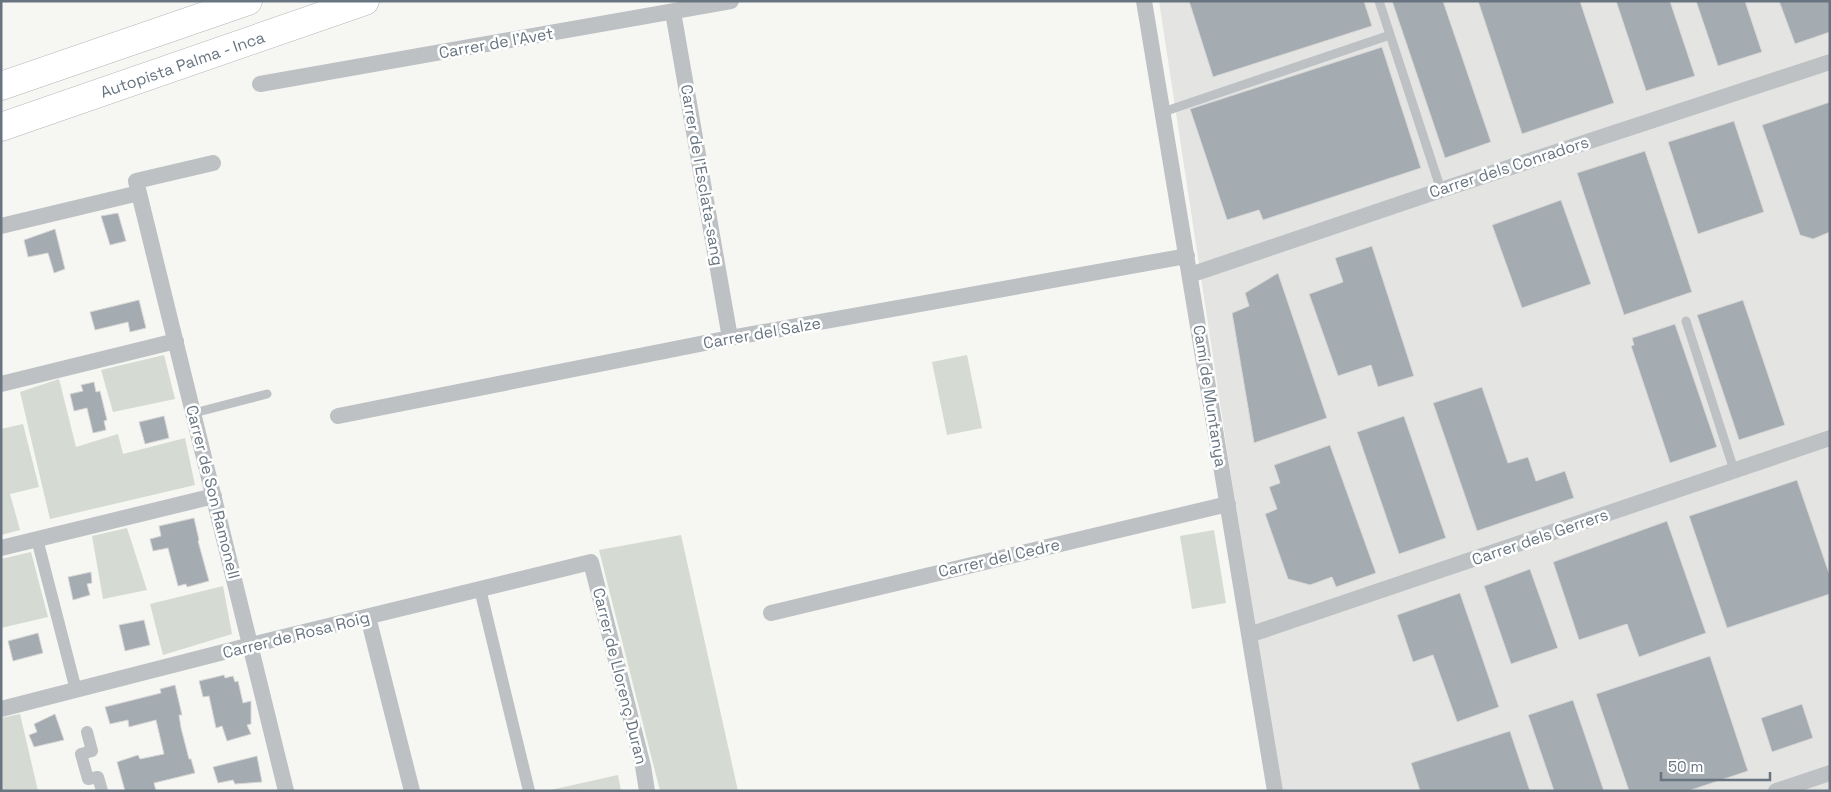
<svg xmlns="http://www.w3.org/2000/svg" width="1831" height="792" viewBox="0 0 1831 792" font-family="'Space Grotesk',sans-serif">
<rect width="100%" height="100%" fill="#f6f6f3"/>
<!-- built -->
<path fill="#e4e5e3" d="M1159 1H1830V791H1283L1234 495Z"/>
<!-- green -->
<path fill="#d5dad3" d="M164 355 175 399 113 412 101 370Z
M967 355 982 428 947 435 932 362Z
M59 379 76 447 118 434 123 454 185 438 195 485 50 519 20 392Z
M23 424 39 487 10 494 20 530 1 535V429Z
M127 528 147 590 103 599 92 536Z
M1214 530 1226 603 1192 609 1180 536Z
M681 535 738 791H660L599 550Z
M31 552 48 617 1 628V559Z
M223 586 232 634 163 655 150 604Z
M20 714 38 791H1V718Z
M618 775 621 791H546Z"/>
<!-- building -->
<path fill="#a4abb1" stroke="#d7d7d6" d="M1189 1H1364L1372 26 1213 77Z
M1392 1H1443L1491 142 1445 158Z
M1478 1H1580L1614 103 1522 134Z
M1616 1H1670L1695 76 1646 91Z
M1696 1H1745L1762 52 1718 66Z
M1779 1H1830V32L1795 44Z
M1382 47 1421 168 1263 220 1259 210 1227 220 1190 109Z
M1830 102V232L1813 239 1800 235 1762 125Z
M1734 121 1764 212 1698 234 1668 142Z
M1645 151 1692 292 1624 315 1577 173Z
M1561 200 1591 284 1522 308 1492 225Z
M118 213 126 241 110 245 101 216Z
M55 229 65 269 54 273 48 253 28 257 24 240Z
M1372 246 1414 376 1378 387 1371 365 1338 376 1309 294 1343 282 1335 258Z
M1278 273 1327 418 1254 443 1232 313 1249 306 1245 293Z
M139 300 146 328 130 332 128 322 95 330 90 312Z
M1743 300 1785 425 1739 440 1697 315Z
M1675 324 1717 447 1670 463 1631 346 1634 345 1632 338Z
M94 382 96 392 100 391 107 420 104 421 106 430 93 433 87 408 74 411 70 394 83 391 81 385Z
M1482 387 1508 463 1528 457 1536 481 1565 471 1574 498 1477 531 1433 403Z
M164 416 169 438 145 444 139 422Z
M1404 416 1446 538 1399 554 1357 432Z
M1330 445 1376 573 1336 587 1332 577 1310 585 1288 579 1265 514 1277 509 1269 487 1280 483 1274 465Z
M1797 480 1830 576V594L1727 628 1689 516Z
M194 518 199 540 198 541 209 581 187 587 186 584 178 586 168 548 153 551 150 539 161 536 159 526Z
M1667 521 1706 633 1639 657 1627 624 1579 640 1553 562Z
M1530 569 1558 648 1511 664 1484 586Z
M91 572 92 583 87 584 90 595 73 600 68 577Z
M1460 593 1499 707 1457 722 1433 655 1413 662 1397 615Z
M144 620 150 645 125 651 119 625Z
M38 633 43 653 13 661 8 641Z
M1710 656 1748 771 1688 791H1629L1596 694Z
M224 675 225 678 233 676 235 682 238 681 243 703 251 701V724L247 725 251 734 227 741 222 726 216 728 209 696 203 697 199 681Z
M175 685 182 715H179L181 728 189 759H191L195 773 154 783 156 791H125L117 762 138 755 140 759 164 754 156 720 129 727 128 720 110 724 105 707 161 693 160 689Z
M1573 700 1604 791H1554L1528 715Z
M1802 704 1813 738 1772 752 1761 718Z
M55 714 64 740 34 747 29 735 37 732 34 724Z
M1510 731 1530 791H1420L1411 763Z
M257 756 262 782 235 784 233 780 218 783 213 767Z"/>
<g fill="none" stroke-linecap="round" stroke-linejoin="round">
<!-- motorway casing -->
<g stroke="#b1b4b7" stroke-width="29">
<g id="motorway">
<path d="M1 86 248 1"/>
<path id="s1" d="M1 127 365 1"/>
</g>
</g>
<!-- service -->
<path stroke="#bdc1c4" stroke-width="9" d="M1379 1 1441 190
M1163 112 1390 35
M1686 321 1734 470
M194 413 267 394"/>
<!-- pedestrian -->
<path stroke="#bdc1c4" stroke-width="12" d="M37 539 76 690
M480 589 529 791
M87 732 92 751 81 754 88 779 98 777 102 791"/>
<!-- minor -->
<path stroke="#bdc1c4" stroke-width="16" d="M1144 1 1275 791
M673 12 730 338
M260 84 731 1
M213 163 136 181 286 791
M1 226 139 193
M1190 275 1441 190 1830 62
M1 384 176 341
M338 416 730 338 1187 256
M1 548 214 496
M771 613 1228 504
M368 617 412 791
M1249 635 1830 438
M1 709 251 645 591 562 643 766 647 791
M1776 791 1830 773"/>
<!-- motorway -->
<use href="#motorway" stroke="#fff" stroke-width="28"/>
</g>
<g text-anchor="middle" dominant-baseline="central" stroke-width="5" stroke-linejoin="round" paint-order="stroke">
<!-- street labels -->
<g font-size="16" fill="#687581" stroke="#fff">
<text transform="translate(496 43) rotate(-10)">Carrer de l'Avet</text>
<text stroke="none"><textPath href="#s1" startOffset="192">Autopista Palma - Inca</textPath></text>
<text transform="translate(1509 167) rotate(-18)">Carrer dels Conradors</text>
<text transform="translate(702 175) rotate(80)">Carrer de l'Esclata-sang</text>
<text transform="translate(762 333) rotate(-10)">Carrer del Salze</text>
<text transform="translate(1210 396) rotate(81)">Camí de Muntanya</text>
<text transform="translate(213 492) rotate(76)">Carrer de Son Ramonell</text>
<text transform="translate(1540 537) rotate(-19)">Carrer dels Gerrers</text>
<text transform="translate(999 558) rotate(-13)">Carrer del Cedre</text>
<text transform="translate(296 635) rotate(-14)">Carrer de Rosa Roig</text>
<text transform="translate(620 676) rotate(76)">Carrer de Llorenç Duran</text>
</g>
</g>
<!-- border -->
<rect width="1831" height="792" fill="none" stroke="#687581" stroke-width="5"/>
<!-- scale -->
<path d="M1661 772v8h109v-8" fill="none" stroke="#687581" stroke-width="2.5"/>
<text x="1668" y="772" font-size="15" fill="#687581" stroke="#ffffff" stroke-width="4" paint-order="stroke">50 m</text>
</svg>
